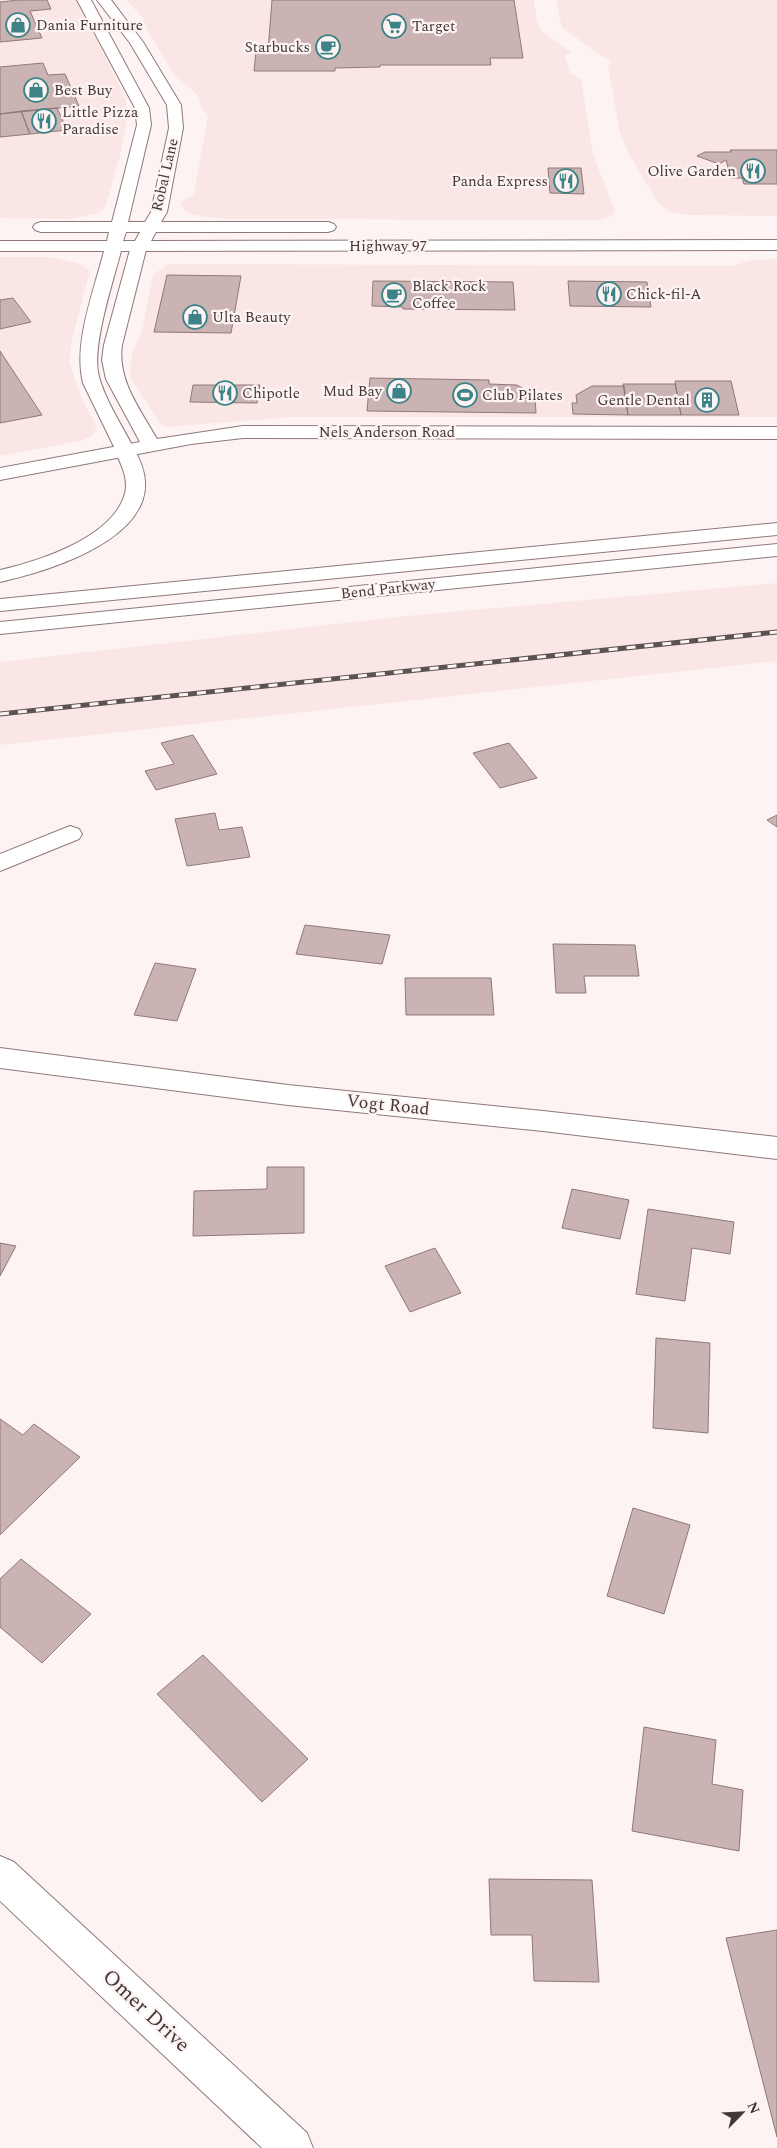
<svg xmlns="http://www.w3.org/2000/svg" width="777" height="2148" viewBox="0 0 777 2148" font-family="Spectral,serif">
<rect width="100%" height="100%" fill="#fef3f3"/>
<!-- built -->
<path fill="#fbe6e6" d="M0 0H77L125 97 128 115 120 156 105 208 98 213 71 219 0 218Z
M126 0H534L537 21 542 31 571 52 565 56 570 73 581 79 593 154 615 211 612 215 604 219 593 220 226 219 193 215 185 211 180 202 192 196 194 193 208 116 201 106 198 95 175 76 148 32 143 18Z
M556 0H777V216L690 215 670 212 659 204 630 156 620 133 608 66 612 63 562 28Z
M0 257H51L80 264 90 271 72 339 69 362 82 399 97 427 92 436 80 441 0 456Z
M777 259V417H290L167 427 160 424 132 380 130 371 132 353 142 331 153 275 168 264 732 266 751 260Z
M777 583V661L0 745V662L406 616Z"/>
<!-- building -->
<path fill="#cbb3b3" stroke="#8f7878" d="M18 0H47L51 9 30 11 42 38 0 42V2Z
M272 0H514L523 58H490L491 65H380V67L335 68V71H254L256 51H268Z
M43 63 48 75 65 74 79 106 0 114V67Z
M57 108 67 130 30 134 21 111Z
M21 111 30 134 0 137V114Z
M730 150H777V184H744L742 178H731L726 160 719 164 697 156 705 152H731Z
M548 168H581L584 194 550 193Z
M167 275 241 276 231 333 154 332Z
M373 281 513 282 515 310 403 309V307L372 306Z
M568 281 647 282 651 307 570 306Z
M13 298 31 322 0 329V300Z
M0 351 42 415 0 423Z
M370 378 489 380V384L517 385 526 390 527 396 535 397 536 413 367 411Z
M675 381H731L739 415H681Z
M623 384H675L681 415H628Z
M193 385H260L257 403 190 402Z
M592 386H624L628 415 573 414 572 403H577L576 395Z
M193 735 217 774 156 790 145 771 174 764 161 743Z
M509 743 537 778 500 788 473 753Z
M215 813 219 830 242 827 250 857 187 866 175 819Z
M777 815V827L767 820Z
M305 925 390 935 382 964 296 954Z
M553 944 635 945 639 976H584L586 993H556Z
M155 963 196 969 177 1021 134 1015Z
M405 978H491L494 1015H406Z
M267 1167H304V1233L193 1236 194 1191 267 1189Z
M572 1189 629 1200 620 1239 562 1228Z
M648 1209 734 1222 730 1254 692 1248 685 1301 636 1294Z
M0 1243 16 1246 0 1276Z
M435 1248 461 1293 410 1312 385 1266Z
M656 1338 710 1343 708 1433 653 1428Z
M0 1419 23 1435 34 1424 80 1457 0 1535Z
M633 1508 690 1525 664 1614 607 1596Z
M21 1559 91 1614 42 1663 0 1627V1579Z
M203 1655 308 1759 262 1802 157 1694Z
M644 1727 716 1740 712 1784 743 1790 739 1851 632 1831Z
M489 1879 592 1880 599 1982 534 1981 532 1935H491Z
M777 1930V2137L726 1938Z"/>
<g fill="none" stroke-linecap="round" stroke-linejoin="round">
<!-- minor casing -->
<g stroke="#8f7878" stroke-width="2">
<path id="minor" d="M139 241 145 243 147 246 122 345C117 380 140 409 157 439L243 426 777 427V439L243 438 191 444 0 480V468L140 442 106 379 102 360 104 345 131 246 133 243Z
M70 826 79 829 82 834 79 839 0 871V854Z
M0 1048 288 1085 543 1111 777 1137V1159L543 1131 288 1105 0 1068Z
M0 1856 14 1862 307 2133 313 2148H262L0 1901Z"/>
</g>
<!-- major casing -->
<g stroke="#8f7878" stroke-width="2">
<path id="major" d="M77 0H91L149 108 151 125 128 222H145L151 212 169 128 167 105 130 43 97 0H111L143 42 181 105 183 128 167 212 161 222H328L334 224 336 227 334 230 328 232H156L151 241 777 240V250L121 251C113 282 93 342 98 372 102 395 123 427 134 449L131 453 124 455 117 453 83 383C73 343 94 291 104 251H0V241H107L109 232H41L35 230 33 227 35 224 41 222H112L137 125 135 108ZM126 232H140L135 241H123Z"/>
</g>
<!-- highway casing -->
<g stroke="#8f7878" stroke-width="2">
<path id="highway" d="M124 443 131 445C188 528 58 569 0 582V570C40 561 114 537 125 493 129 478 120 462 114 449L117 445Z
M777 523V535L0 611V599Z
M777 544V556L0 634V622Z"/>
</g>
<!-- minor -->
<use href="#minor" fill="#fff" fill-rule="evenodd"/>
<!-- major -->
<use href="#major" fill="#fff" fill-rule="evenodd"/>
<!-- highway -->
<use href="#highway" fill="#fff" fill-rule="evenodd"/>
<!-- rail casing -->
<g stroke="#5c5252" stroke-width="5">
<path id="rail" d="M0 714 777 632"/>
</g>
<!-- rail -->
<use href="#rail" stroke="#fef3f3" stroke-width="3" stroke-dasharray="9" stroke-linecap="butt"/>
</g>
<!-- icons -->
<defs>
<g id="shop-ring" transform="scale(1.25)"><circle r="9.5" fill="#fef3f3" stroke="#3b8387" stroke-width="1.5"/><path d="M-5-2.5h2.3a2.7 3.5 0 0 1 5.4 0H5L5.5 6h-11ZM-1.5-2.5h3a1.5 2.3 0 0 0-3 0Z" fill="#3b8387"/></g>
<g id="supermarket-ring" transform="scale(1.25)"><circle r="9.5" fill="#fef3f3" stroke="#3b8387" stroke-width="1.5"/><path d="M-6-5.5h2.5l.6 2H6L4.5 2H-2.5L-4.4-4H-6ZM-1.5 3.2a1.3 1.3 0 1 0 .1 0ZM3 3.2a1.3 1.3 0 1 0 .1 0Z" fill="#3b8387"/></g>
<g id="cafe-ring" transform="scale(1.25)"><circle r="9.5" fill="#fef3f3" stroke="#3b8387" stroke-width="1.5"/><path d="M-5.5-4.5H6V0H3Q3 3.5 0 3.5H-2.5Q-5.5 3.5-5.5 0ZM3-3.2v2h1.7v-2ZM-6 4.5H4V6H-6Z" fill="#3b8387"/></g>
<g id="restaurant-ring" transform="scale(1.25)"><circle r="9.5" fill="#fef3f3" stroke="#3b8387" stroke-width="1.5"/><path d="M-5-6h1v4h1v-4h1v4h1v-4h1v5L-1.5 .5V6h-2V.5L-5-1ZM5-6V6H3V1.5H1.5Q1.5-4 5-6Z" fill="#3b8387"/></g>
<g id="stadium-ring" transform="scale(1.25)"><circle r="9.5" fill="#fef3f3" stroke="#3b8387" stroke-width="1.5"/><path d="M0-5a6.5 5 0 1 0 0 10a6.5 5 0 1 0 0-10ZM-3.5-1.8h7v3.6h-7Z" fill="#3b8387"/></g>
<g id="building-ring" transform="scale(1.25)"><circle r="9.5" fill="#fef3f3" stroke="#3b8387" stroke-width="1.5"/><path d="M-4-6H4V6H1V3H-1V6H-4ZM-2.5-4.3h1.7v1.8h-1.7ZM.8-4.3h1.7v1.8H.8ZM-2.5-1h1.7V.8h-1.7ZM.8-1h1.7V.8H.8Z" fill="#3b8387"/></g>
</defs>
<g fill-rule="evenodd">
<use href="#shop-ring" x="18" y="25"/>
<use href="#supermarket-ring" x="394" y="26"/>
<use href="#cafe-ring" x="328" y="47"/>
<use href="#shop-ring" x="36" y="90"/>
<use href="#restaurant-ring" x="44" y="121"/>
<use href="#restaurant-ring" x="753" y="171"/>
<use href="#restaurant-ring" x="566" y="181"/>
<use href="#restaurant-ring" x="609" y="294"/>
<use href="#cafe-ring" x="394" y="295"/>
<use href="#shop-ring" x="195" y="317"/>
<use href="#shop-ring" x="399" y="391"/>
<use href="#restaurant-ring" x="225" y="393"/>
<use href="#stadium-ring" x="465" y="395"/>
<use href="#building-ring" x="707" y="400"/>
</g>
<g text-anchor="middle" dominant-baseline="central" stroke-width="4.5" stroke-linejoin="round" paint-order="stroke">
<!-- far-poi labels -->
<g font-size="15" fill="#413737" stroke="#fef3f3" text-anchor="start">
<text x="36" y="25">Dania Furniture</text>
<text x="412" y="26">Target</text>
<text x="310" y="47" text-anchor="end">Starbucks</text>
<text x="54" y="90">Best Buy</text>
<text x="62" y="112">Little Pizza<tspan x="62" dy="17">Paradise</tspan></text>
<text x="736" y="171" text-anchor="end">Olive Garden</text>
<text x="548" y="181" text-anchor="end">Panda Express</text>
<text x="412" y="286">Black Rock<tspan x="412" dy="17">Coffee</tspan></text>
<text x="626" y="294">Chick-fil-A</text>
<text x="212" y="317">Ulta Beauty</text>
<text x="382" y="391" text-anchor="end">Mud Bay</text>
<text x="242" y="393">Chipotle</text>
<text x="482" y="395">Club Pilates</text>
<text x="690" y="400" text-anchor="end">Gentle Dental</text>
</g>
<!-- far-street labels -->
<g font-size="15" fill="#413737" stroke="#fef3f3">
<text transform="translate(165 175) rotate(-77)">Robal Lane</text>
<text x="388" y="246">Highway 97</text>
<text x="387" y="432">Nels Anderson Road</text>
<text transform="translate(388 589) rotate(-6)">Bend Parkway</text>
</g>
<!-- street labels -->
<g font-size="18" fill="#413737" stroke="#fef3f3">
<text transform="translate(388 1105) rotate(6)">Vogt Road</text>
</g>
<!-- near-street labels -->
<g font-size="21" fill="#413737" stroke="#fef3f3">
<text transform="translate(146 2011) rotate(43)">Omer Drive</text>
</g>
</g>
<!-- north arrow -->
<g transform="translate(742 2113) rotate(66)" stroke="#fef3f3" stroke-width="4" paint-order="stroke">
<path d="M0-4L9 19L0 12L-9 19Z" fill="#413737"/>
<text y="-8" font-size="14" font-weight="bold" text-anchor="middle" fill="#413737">N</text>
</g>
</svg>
